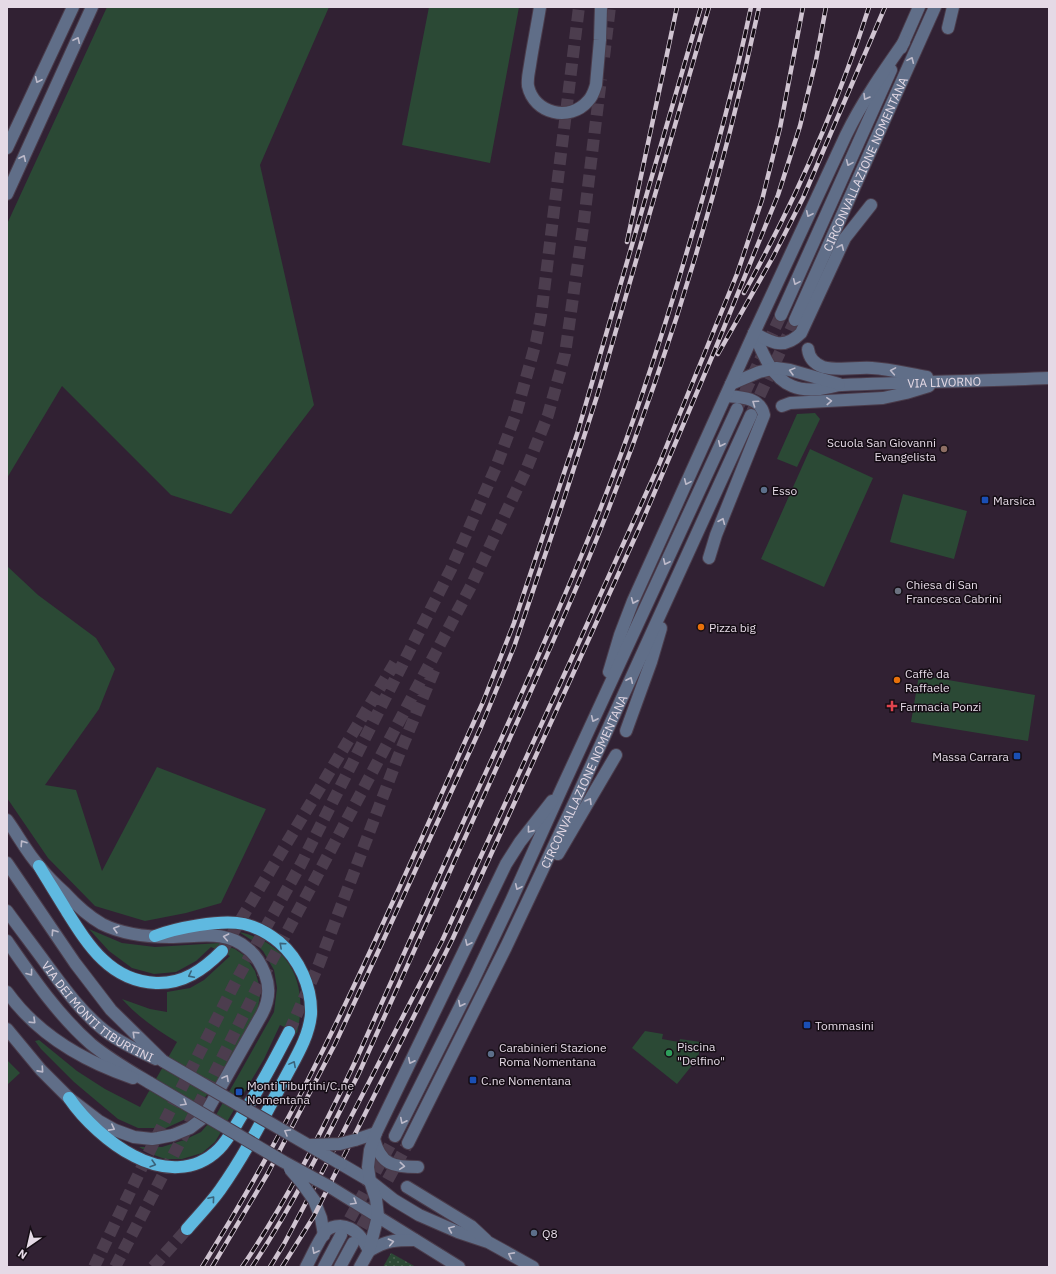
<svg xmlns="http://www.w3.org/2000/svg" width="1056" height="1274" viewBox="0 0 1056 1274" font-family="'IBM Plex Sans',sans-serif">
<defs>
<pattern id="park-dots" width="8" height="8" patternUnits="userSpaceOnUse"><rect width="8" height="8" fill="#2b4935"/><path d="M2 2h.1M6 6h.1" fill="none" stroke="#4a6352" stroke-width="1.8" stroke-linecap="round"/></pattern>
</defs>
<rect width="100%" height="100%" fill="#312133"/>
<!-- green -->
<path fill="#2b4935" d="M107 7H329L260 165 314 405 231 514 171 495 62 386 7 478V224Z
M429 7H519L490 163 402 145Z
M815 413 820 419 797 467 777 459 797 414Z
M810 449 873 478 824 587 761 559Z
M903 494 967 511 954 559 890 542Z
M7 566 38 595 96 638 115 669 99 709 45 785 76 790 102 871 157 767 266 809 221 903 186 913 145 921 95 906 48 858 7 798Z
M919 675 1035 695 1028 741 911 722Z
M89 929 122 943 155 947 220 943 235 949 245 956 255 971 261 991 257 1012 215 1085 188 1118 166 1128H138L118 1119 74 1082 41 1049 35 1041 39 1040 77 1071 105 1089 140 1107 177 1042C157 1030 138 1017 122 999L150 1009 167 1012V992L190 988 204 980 230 956 211 947 196 961 176 972 154 974 132 968 109 951Z
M239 932C290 943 309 984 297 1033L280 1025 264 1059 215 1142 202 1153 182 1159H165L154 1155 139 1147H162L184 1140 201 1132 216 1115 274 1012 277 988 274 970 263 951 253 941Z
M645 1031 663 1034 662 1039 679 1042 680 1039 701 1042 698 1058 677 1084 632 1048Z
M7 1060 20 1073 7 1085Z"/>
<!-- park -->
<path fill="url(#park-dots)" d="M391 1253 416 1267H383Z"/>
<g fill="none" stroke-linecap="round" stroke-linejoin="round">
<!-- secondary-tunnel -->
<path stroke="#4c3d4e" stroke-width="12" stroke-dasharray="12 6" stroke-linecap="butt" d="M737 409 781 315
M752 412 795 320
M341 1235 395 1136
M353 1243 408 1143"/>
<!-- highway-tunnel -->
<path stroke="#4c3d4e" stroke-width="12" stroke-dasharray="12 6" stroke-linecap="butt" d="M604 57 610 7
M222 951 396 661
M289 1032 319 964 398 757 436 666
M94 1267 154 1142 236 981 301 864 451 569 496 467 516 414 536 342 541 316 579 7
M115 1267 178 1146 258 986 310 889 471 586 526 470 548 415 565 354 584 220 601 79
M153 1267 187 1229"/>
<!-- secondary casing -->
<g stroke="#4a3c4b" stroke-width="14">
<g id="secondary">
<path d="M540 7C537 26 533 45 530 65 529 72 527 79 528 86 534 114 570 122 588 101 593 96 594 91 596 85L600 40 601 7"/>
<path d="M948 28 953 7"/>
<path d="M901 48 919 7"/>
<path d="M7 148 73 7"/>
<path d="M7 194 92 7"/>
<path d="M781 315 891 70"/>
<path id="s1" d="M795 320 935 7"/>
<path id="s2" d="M754 333C762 352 771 377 792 386 803 391 819 390 831 387 835 386 838 385 842 385 911 382 980 381 1049 378"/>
<path d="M754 333C772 343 784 350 801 333L845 238 871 205"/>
<path d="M808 349C809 358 815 364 823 367 839 371 856 367 872 368 890 369 909 374 927 377"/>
<path d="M731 384 759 372 776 368 790 370 839 384"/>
<path d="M782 406 790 403 883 398 906 393 929 386"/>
<path d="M709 558 716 535 764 415C760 397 741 397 726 396"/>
<path d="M609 672 620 635 633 601 754 333 846 135C862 102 883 72 904 42"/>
<path d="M626 731 651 662 661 628"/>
<path d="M7 820C18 835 27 853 40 867 47 876 56 885 65 893 76 905 88 916 102 924 122 934 148 937 170 937 198 937 226 929 248 949 256 955 261 964 265 974 270 987 269 1001 262 1014L203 1118 190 1128 173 1135 158 1138 152 1139 134 1137 115 1130 99 1121 69 1098 41 1070 7 1029"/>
<path d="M558 854 616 755"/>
<path d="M7 863 75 963 111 1010 163 1061"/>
<path id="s3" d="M7 911C20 929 34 947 47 965 64 988 82 1013 105 1031 121 1043 138 1051 156 1059"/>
<path d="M7 941C32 977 58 1015 91 1044 109 1059 130 1071 150 1083"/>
<path d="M7 992C38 1035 83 1061 133 1078"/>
<path d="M395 1136 473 981 511 901 562 788 737 409"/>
<path d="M374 1139C381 1165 393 1167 418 1167"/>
<path d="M355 1140 376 1133"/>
<path id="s4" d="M408 1143 506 947 575 801 751 415"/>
<path d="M341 1164 370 1181 394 1200 419 1215 458 1232 488 1242 533 1267"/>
<path d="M330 1187 459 1267"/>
<path d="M407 1187 471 1226 486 1240"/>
<path d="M314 1200 321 1218 324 1235"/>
<path d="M369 1251C387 1240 395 1240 415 1240"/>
<path d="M306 1267C312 1256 318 1241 326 1231 330 1227 335 1226 340 1226 356 1227 363 1239 369 1251"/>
<path d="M324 1267 341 1235"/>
<path d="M340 1267 353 1243"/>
<path d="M360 1267 369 1251 378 1216 376 1199 370 1181 368 1167 370 1150 376 1133 506 864 520 842 552 801"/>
</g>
</g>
<!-- highway casing -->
<g stroke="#4a3c4b" stroke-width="14">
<path id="highway" d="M39 866C48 881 57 895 66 910 88 945 110 981 156 983 183 984 203 970 222 951
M155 936C176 928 221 919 244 924 257 927 268 933 279 942 299 959 312 987 311 1014 309 1037 296 1057 285 1078 265 1115 245 1155 220 1190 210 1204 198 1216 187 1229
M69 1098C84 1120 110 1144 134 1156 162 1171 195 1173 219 1149 229 1139 236 1124 244 1112 261 1086 275 1059 289 1032"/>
</g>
<!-- secondary -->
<use href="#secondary" stroke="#606e88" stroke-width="12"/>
<!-- highway -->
<use href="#highway" stroke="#5fb9e0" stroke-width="12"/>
<!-- rail casing -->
<g stroke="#d0c4d1" stroke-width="4.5">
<path id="rail" d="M627 242 677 7
M744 293C795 201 837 107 869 7
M718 354 773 257 803 198 885 7
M202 1267C246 1196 287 1123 324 1048 380 935 430 818 483 702L514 623 578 431 701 7
M212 1267 268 1173 335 1044 377 954 481 727 514 647 564 499 598 393 709 7
M242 1267C287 1201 322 1131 356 1060 396 972 435 884 475 796 515 709 555 621 591 532 629 439 660 344 688 248 712 168 734 88 751 7
M252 1267C293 1205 326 1140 359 1073 408 965 457 857 505 749 537 677 570 606 599 533 667 363 721 186 759 7
M270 1267 284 1244 338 1142 442 941 570 662 658 467 737 274 762 200 780 128 803 7
M282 1267 314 1216 453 938 642 522 714 352 778 195 800 126 816 60 826 7"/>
</g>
<!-- rail -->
<use href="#rail" stroke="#150d15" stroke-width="3" stroke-dasharray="9" stroke-linecap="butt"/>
<!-- secondary-bridge casing -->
<g stroke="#4a3c4b" stroke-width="14" stroke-linecap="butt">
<path id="secondary-bridge" d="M163 1061 341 1164
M150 1083 284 1162 330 1187
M310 1145 340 1144 355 1140
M290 1169 301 1182 314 1200"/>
</g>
<!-- secondary-bridge -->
<use href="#secondary-bridge" stroke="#606e88" stroke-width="12"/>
</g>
<!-- one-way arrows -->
<defs><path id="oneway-chevron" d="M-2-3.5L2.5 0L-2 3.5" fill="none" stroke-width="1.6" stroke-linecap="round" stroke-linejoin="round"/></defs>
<g stroke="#bdbaca">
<use href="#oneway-chevron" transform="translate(77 40) rotate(-65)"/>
<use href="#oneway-chevron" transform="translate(911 60) rotate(-66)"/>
<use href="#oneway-chevron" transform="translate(38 80) rotate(115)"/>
<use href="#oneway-chevron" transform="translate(866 97) rotate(121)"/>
<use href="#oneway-chevron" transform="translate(23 158) rotate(-65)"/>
<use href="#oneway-chevron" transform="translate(849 163) rotate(114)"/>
<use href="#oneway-chevron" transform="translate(809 214) rotate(115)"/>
<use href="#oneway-chevron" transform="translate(841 247) rotate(-66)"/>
<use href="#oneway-chevron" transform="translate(796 282) rotate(114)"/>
<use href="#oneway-chevron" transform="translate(792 371) rotate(-165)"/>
<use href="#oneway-chevron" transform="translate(893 371) rotate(-170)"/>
<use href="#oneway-chevron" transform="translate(829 401) rotate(-3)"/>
<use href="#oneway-chevron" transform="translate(755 403) rotate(-145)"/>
<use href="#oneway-chevron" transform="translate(721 444) rotate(115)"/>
<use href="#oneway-chevron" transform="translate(687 482) rotate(114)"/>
<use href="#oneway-chevron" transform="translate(722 521) rotate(-67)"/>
<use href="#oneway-chevron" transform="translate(666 562) rotate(115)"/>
<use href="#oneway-chevron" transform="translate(634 601) rotate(113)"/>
<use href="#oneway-chevron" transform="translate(630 680) rotate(-65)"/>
<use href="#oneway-chevron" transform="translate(594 719) rotate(115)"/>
<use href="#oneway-chevron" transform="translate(589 801) rotate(-59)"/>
<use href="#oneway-chevron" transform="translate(530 830) rotate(129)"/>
<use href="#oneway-chevron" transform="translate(23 843) rotate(-124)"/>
<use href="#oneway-chevron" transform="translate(518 887) rotate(115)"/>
<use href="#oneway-chevron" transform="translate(116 929) rotate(-164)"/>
<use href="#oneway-chevron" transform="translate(54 932) rotate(-124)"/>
<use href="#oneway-chevron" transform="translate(226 937) rotate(-169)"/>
<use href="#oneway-chevron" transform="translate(468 943) rotate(116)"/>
<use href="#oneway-chevron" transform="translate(30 973) rotate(53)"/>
<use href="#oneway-chevron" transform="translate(461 1004) rotate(117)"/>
<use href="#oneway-chevron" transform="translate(33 1021) rotate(44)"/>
<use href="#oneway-chevron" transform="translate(135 1034) rotate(-136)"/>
<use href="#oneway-chevron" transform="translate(411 1061) rotate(116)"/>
<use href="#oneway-chevron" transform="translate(41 1070) rotate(48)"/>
<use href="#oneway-chevron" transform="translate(226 1078) rotate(-61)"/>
<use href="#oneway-chevron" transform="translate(184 1103) rotate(31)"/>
<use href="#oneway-chevron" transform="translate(403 1121) rotate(117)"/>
<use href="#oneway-chevron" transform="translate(112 1128) rotate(28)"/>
<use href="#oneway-chevron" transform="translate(287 1132) rotate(-150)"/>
<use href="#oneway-chevron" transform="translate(402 1166) rotate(5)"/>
<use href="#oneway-chevron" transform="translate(354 1202) rotate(31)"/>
<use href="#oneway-chevron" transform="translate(451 1229) rotate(-157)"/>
<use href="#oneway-chevron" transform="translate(391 1242) rotate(-12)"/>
<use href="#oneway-chevron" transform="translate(315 1251) rotate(118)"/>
<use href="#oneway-chevron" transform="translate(511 1255) rotate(-152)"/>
</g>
<g stroke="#3a637a">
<use href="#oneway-chevron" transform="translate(282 945) rotate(-138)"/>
<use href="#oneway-chevron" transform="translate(191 975) rotate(153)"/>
<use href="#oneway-chevron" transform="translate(293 1064) rotate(-62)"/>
<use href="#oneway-chevron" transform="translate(153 1164) rotate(16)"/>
<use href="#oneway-chevron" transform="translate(212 1199) rotate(-50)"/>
</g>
<!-- markers -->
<circle fill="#8d6e63" stroke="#150d15" stroke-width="1.5" cx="944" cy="449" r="4"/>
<g fill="#5c6f8a" stroke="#150d15" stroke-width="1.5">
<circle cx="764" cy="490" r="4"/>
<circle cx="491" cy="1054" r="4"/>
<circle cx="534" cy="1233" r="4"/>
</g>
<g fill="#1a4fb4" stroke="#150d15" stroke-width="1.5">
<rect x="981" y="496" width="8" height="8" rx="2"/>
<rect x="1013" y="752" width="8" height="8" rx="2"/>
<rect x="803" y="1021" width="8" height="8" rx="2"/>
<rect x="469" y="1076" width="8" height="8" rx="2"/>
<rect x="235" y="1088" width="8" height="8" rx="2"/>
</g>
<circle fill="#6b7280" stroke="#150d15" stroke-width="1.5" cx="898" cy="591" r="4"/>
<g fill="#e8710a" stroke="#150d15" stroke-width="1.5">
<circle cx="701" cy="627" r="4"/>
<circle cx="897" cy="680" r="4"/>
</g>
<path fill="#e0444e" stroke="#150d15" stroke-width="1.5" d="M890 700h4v4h4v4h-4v4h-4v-4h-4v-4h4z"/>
<circle fill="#2e9e5b" stroke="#150d15" stroke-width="1.5" cx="669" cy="1053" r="4"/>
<g text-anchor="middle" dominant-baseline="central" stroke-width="3" stroke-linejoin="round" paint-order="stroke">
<!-- street labels -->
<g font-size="12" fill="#e5dae6" stroke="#150d15">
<text stroke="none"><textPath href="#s1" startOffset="171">CIRCONVALLAZIONE NOMENTANA</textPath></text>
<text stroke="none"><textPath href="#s2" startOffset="220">VIA LIVORNO</textPath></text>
<text stroke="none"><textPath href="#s4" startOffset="402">CIRCONVALLAZIONE NOMENTANA</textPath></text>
<text stroke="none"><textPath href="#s3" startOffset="137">VIA DEI MONTI TIBURTINI</textPath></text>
</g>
<!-- poi labels -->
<g font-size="12" fill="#e5dae6" stroke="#150d15" text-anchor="start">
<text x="936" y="442" text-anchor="end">Scuola San Giovanni<tspan x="936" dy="14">Evangelista</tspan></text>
<text x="772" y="490">Esso</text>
<text x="993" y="500">Marsica</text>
<text x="906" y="584">Chiesa di San<tspan x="906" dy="14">Francesca Cabrini</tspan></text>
<text x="709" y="627">Pizza big</text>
<text x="905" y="673">Caffè da<tspan x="905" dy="14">Raffaele</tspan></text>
<text x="900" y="706">Farmacia Ponzi</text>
<text x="1009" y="756" text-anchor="end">Massa Carrara</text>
<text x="815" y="1025">Tommasini</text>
<text x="677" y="1046">Piscina<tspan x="677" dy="14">"Delfino"</tspan></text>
<text x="499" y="1047">Carabinieri Stazione<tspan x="499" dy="14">Roma Nomentana</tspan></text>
<text x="481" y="1080">C.ne Nomentana</text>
<text x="247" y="1085">Monti Tiburtini/C.ne<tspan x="247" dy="14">Nomentana</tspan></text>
<text x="542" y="1233">Q8</text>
</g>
</g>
<!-- border -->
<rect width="1056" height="1274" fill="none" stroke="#e5dae6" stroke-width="16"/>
<!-- north arrow -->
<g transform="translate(28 1246) rotate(214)" stroke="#150d15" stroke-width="3" paint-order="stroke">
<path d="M0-3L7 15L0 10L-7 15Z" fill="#e5dae6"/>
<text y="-6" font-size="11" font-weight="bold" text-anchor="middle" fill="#e5dae6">N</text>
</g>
</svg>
